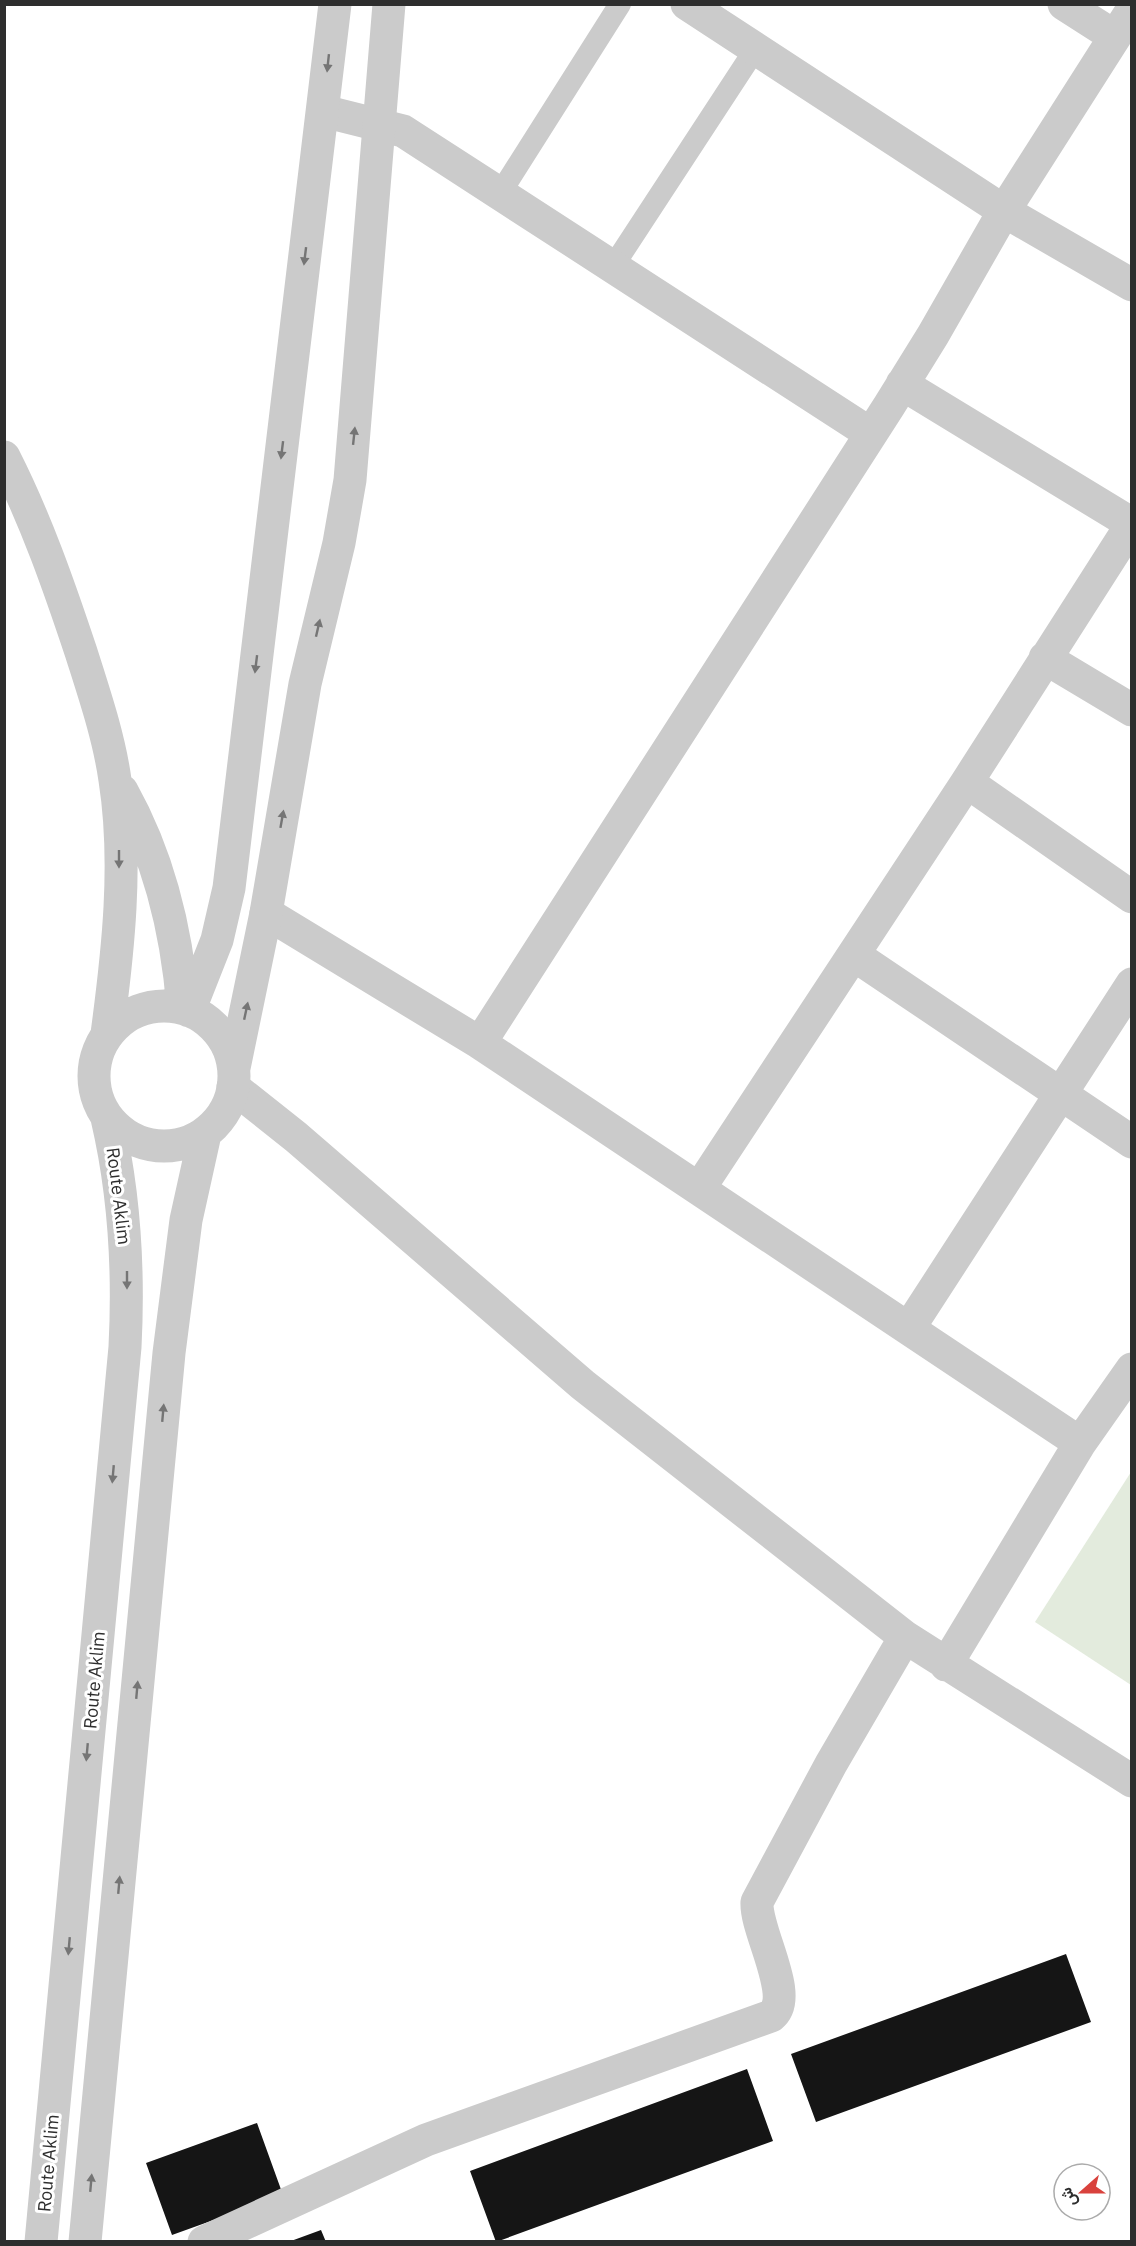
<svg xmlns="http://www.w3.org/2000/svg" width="1136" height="2246" viewBox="0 0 1136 2246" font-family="'IBM Plex Sans',Vazirmatn,sans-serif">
<rect width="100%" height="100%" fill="#fff"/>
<!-- green -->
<path fill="#e3ebdd" d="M1131 1472V1685L1035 1622Z"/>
<!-- building -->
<path fill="#151515" d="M1066 1954 1091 2022 816 2122 791 2054Z
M747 2069 773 2141 496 2242 470 2171Z
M257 2123 283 2195 172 2235 146 2163Z
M321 2230 326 2242H291V2241Z"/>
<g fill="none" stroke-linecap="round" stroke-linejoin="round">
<!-- service -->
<path stroke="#cbcbcb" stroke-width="22" d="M499 195 620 4
M612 268 754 51"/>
<!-- minor -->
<path stroke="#cbcbcb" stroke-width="33" d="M687 4 1004 211 1132 285
M1064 4 1114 36
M323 111 403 131 871 434
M902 384 1132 524
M1045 658 1132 710
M967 782 1132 897
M266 913 480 1043 1080 1443
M854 955 1132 1142
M480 1043 889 406 933 335 1004 211 1132 10
M233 1087 296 1137 583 1385 905 1637 1132 1781
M699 1189 967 782 1132 524
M909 1328 1132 984
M946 1665 1080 1443 1132 1369
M204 2242 426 2140 771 2016C796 1997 755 1931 757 1902L831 1764 905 1637"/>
<!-- tertiary -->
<path stroke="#cbcbcb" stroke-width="33" d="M4 457C36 520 59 586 81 652 94 693 109 737 115 780 128 863 118 952 107 1034
M122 791C160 859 177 931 183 1008
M94 1076a70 70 0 1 1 140 0a70 70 0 1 1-140 0Z
M189 1011 217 940 229 888 335 4
M234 1068 266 913 305 684 339 543 350 480 389 4
M41 2242 125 1347C129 1269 125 1195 107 1118
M85 2242 169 1353 186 1220 205 1134"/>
</g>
<!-- one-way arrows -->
<defs><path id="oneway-solid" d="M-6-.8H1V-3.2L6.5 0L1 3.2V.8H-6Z" transform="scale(1.5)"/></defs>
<g fill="#757575">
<use href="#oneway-solid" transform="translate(328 63) rotate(96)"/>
<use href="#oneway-solid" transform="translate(305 256) rotate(97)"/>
<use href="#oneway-solid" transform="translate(354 436) rotate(-84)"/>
<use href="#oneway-solid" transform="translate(282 450) rotate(97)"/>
<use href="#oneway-solid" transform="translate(318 628) rotate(-77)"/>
<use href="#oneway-solid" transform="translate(256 664) rotate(97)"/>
<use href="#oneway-solid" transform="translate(282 819) rotate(-80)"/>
<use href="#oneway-solid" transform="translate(119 859) rotate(90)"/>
<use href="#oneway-solid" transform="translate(246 1011) rotate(-78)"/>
<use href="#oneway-solid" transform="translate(127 1280) rotate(90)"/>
<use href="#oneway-solid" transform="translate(163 1413) rotate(-85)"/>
<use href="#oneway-solid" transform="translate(113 1474) rotate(95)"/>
<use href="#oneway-solid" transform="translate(137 1690) rotate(-85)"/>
<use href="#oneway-solid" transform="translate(87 1752) rotate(95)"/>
<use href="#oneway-solid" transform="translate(119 1885) rotate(-85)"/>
<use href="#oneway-solid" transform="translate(69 1946) rotate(95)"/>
<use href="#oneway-solid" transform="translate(91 2183) rotate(-85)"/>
</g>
<g text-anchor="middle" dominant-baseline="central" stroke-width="6" stroke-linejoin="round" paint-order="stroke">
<!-- street labels -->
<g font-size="18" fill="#2e2e2e" stroke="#fff">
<text transform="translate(119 1196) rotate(83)">Route Aklim</text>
<text transform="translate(94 1680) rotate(-85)">Route Aklim</text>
<text transform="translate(48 2163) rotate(-85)">Route Aklim</text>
</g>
</g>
<!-- border -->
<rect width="1136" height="2246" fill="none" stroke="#2e2e2e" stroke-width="12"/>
<!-- north arrow -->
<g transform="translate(1082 2192) rotate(249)"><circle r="28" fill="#ffffff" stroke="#ababab" stroke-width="1.5"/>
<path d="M0-4.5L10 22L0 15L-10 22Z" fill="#d9423d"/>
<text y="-9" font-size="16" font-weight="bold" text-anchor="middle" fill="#2e2e2e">ش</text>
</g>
</svg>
